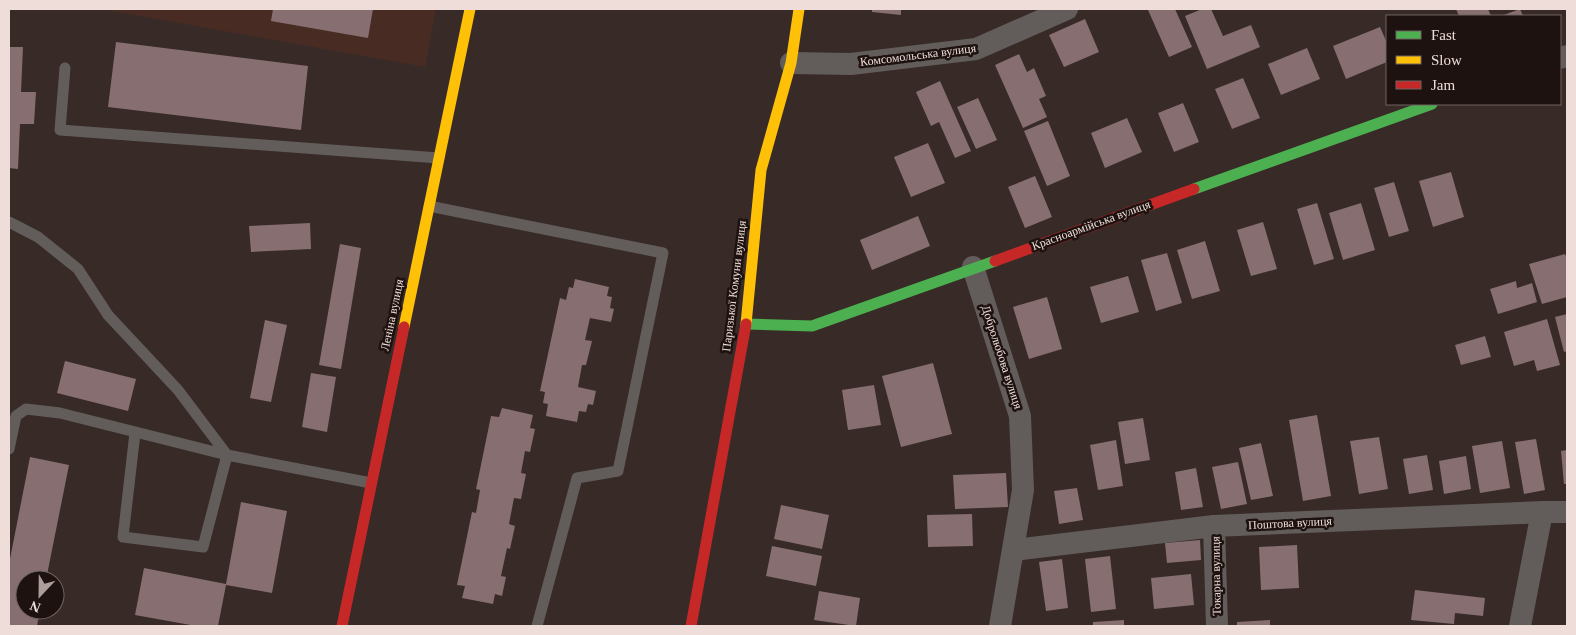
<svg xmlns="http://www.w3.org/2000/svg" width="1576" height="635" viewBox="0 0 1576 635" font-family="Georgia,serif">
<rect width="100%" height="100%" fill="#372a27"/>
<!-- built -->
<path fill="#482c24" d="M101 9H436L425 67Z"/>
<!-- building -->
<path fill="#876e71" d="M273 9H373L368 38 271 21Z
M872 9H901V15L872 12Z
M1150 9H1175L1192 47 1169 57 1148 10Z
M1202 9H1211L1223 36 1251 25 1260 47 1207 69 1185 16Z
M1456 9H1488L1491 16H1459Z
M1520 9 1523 16H1501Z
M1085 19 1099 52 1064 67 1049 35Z
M1380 27 1387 43V62L1346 79 1333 46Z
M116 42 308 66 301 130 108 107Z
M9 47H23L21 92H36L34 124H20L18 169 9 168Z
M1307 48 1320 79 1281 95 1268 64Z
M1019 54 1027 72 1034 68 1046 96 1039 99 1047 117 1023 128 995 65Z
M1243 78 1260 118 1232 129 1215 89Z
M940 81 971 151 955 158 939 122 931 126 916 92Z
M978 98 997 140 976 149 957 107Z
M1183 103 1199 142 1174 152 1158 113Z
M1127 118 1142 152 1105 168 1091 133Z
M1048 121 1070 176 1047 186 1024 131Z
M928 143 945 183 911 197 894 157Z
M1451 172 1464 217 1433 227 1419 181Z
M1035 176 1052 217 1025 228 1008 187Z
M1394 182 1409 231 1389 237 1374 188Z
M1317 203 1334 259 1314 265 1297 209Z
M1361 203 1375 250 1343 260 1329 213Z
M918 216 930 246 872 270 860 240Z
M1263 222 1277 269 1251 276 1237 230Z
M310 223 311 249 251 252 249 226Z
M1205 241 1220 291 1192 299 1177 250Z
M340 244 361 248 341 369 319 365Z
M1167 253 1182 303 1156 311 1141 260Z
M1565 254 1567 260V297L1542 304 1529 264Z
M1128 276 1139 312 1101 323 1090 287Z
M575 279 609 287 607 296 612 297 610 308 614 309 611 322 590 318 585 340 592 341 586 365H582L578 387 596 391 593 405 588 404 586 412 579 411 577 422 546 416 548 404 543 403 545 392 540 391 560 298 566 300 569 287 573 288Z
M1516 281 1517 288 1532 283 1537 302 1498 314 1490 289Z
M1047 297 1062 349 1029 359 1013 307Z
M1567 314V351L1564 352 1555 317Z
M1547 319 1560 365 1537 371 1534 360 1514 366 1504 332Z
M265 320 287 325 271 402 250 398Z
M1485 336 1491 357 1461 365 1455 345Z
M65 361 136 379 128 411 57 393Z
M933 363 952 434 901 447 882 376Z
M311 373 336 377 327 432 302 427Z
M874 385 881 425 848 430 842 390Z
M502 408 533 415 530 428 535 429 530 452 525 451 521 473 526 474 521 499 514 498 509 524 515 526 510 549 507 548 501 576 506 577 502 596 495 594 493 604 462 598 465 586 457 585 472 512 476 513 480 490 476 489 491 416 499 417Z
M1317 415 1331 496 1303 501 1289 420Z
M1143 418 1150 460 1125 464 1118 422Z
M1379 437 1388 489 1359 494 1350 441Z
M1536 439 1545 490 1524 494 1515 442Z
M1116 440 1123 486 1098 490 1090 445Z
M1502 441 1510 488 1480 493 1472 446Z
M1261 443 1273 496 1251 500 1239 448Z
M1567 450V484H1564L1561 451Z
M1427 455 1433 490 1409 494 1403 459Z
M1466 456 1471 489 1444 494 1439 461Z
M30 457 69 465 46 580H25V610H40L37 626H9V564Z
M1238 462 1247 504 1221 509 1212 467Z
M1196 468 1203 507 1181 510 1175 472Z
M1006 473 1008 507 955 509 953 475Z
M1077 488 1083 520 1059 524 1054 491Z
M241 502 287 511 272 593 226 585 218 626H196L135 615 144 568 226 584Z
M781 505 829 515 822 549 774 539Z
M972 514 973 546 928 547 927 515Z
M1200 540 1201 560 1167 563 1165 543Z
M1297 545 1299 588 1261 590 1259 547Z
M772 546 822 556 816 586 766 576Z
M1110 556 1116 609 1091 612 1085 559Z
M1062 559 1068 608 1046 611 1039 562Z
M1191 574 1194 605 1154 609 1151 578Z
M1415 590 1485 598 1483 616 1455 613 1454 624 1411 620Z
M819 591 860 598 856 626 814 620Z
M1124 620V626H1093V622Z
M1270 620V626H1237V622Z"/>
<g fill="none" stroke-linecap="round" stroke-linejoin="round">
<!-- lane -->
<path stroke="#625d5b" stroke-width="11" d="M65 68 60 130 439 158
M429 206 663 253 618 471 577 478 537 626
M9 222 38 237 78 269 108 315 178 390 227 455 203 547 123 537 135 433
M9 449 16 416 26 409 60 413 227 455 371 483"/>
<!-- street -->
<path stroke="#625d5b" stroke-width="22" d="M1560 58 1567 56
M791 63 851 64 976 49 1067 9
M973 267 1020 416 1023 490 1000 626
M1214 526 1217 626
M1014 550 1214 526 1542 512H1567
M1520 626 1542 512"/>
<!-- fast -->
<path stroke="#4caf50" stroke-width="11" d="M1194 189 1432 104
M746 324 812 326 995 261"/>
<!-- slow -->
<path stroke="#ffc107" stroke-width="11" d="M746 324 761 170 791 63 799 9
M404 327 470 9"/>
<!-- jam -->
<path stroke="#c62828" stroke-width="11" d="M995 261 1194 189
M342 626 404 327
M691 626 746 324"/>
</g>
<g text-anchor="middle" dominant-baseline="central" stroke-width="5" stroke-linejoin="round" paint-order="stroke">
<!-- street labels -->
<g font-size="12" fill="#eeddd9" stroke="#1d120f">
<text transform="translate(918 55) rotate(-7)">Комсомольська вулиця</text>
<text transform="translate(1091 225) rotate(-20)">Красноармійська вулиця</text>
<text transform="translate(734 286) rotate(-83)">Паризької Комуни вулиця</text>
<text transform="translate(392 315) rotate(-78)">Леніна вулиця</text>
<text transform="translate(1002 357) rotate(72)">Добролюбова вулиця</text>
<text transform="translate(1290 523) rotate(-3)">Поштова вулиця</text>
<text transform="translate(1216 576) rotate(-91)">Токарна вулиця</text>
</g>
</g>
<!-- border -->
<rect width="1576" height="635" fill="none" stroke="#eeddd9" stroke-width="20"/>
<!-- legend -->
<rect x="1386" y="15" width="175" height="90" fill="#1d120f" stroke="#716360"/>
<rect x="1396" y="31" width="25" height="8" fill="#4caf50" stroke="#716360"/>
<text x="1431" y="40" font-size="15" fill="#eeddd9">Fast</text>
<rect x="1396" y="56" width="25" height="8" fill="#ffc107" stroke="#716360"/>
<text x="1431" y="65" font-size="15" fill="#eeddd9">Slow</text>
<rect x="1396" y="81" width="25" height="8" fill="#c62828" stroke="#716360"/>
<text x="1431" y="90" font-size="15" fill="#eeddd9">Jam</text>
<!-- north arrow -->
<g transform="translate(40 595) rotate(202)"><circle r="24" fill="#1d120f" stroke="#716360"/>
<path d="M0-4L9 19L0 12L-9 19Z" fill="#ae9e9b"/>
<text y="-8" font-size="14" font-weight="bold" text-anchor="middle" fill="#eeddd9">N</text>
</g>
</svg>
